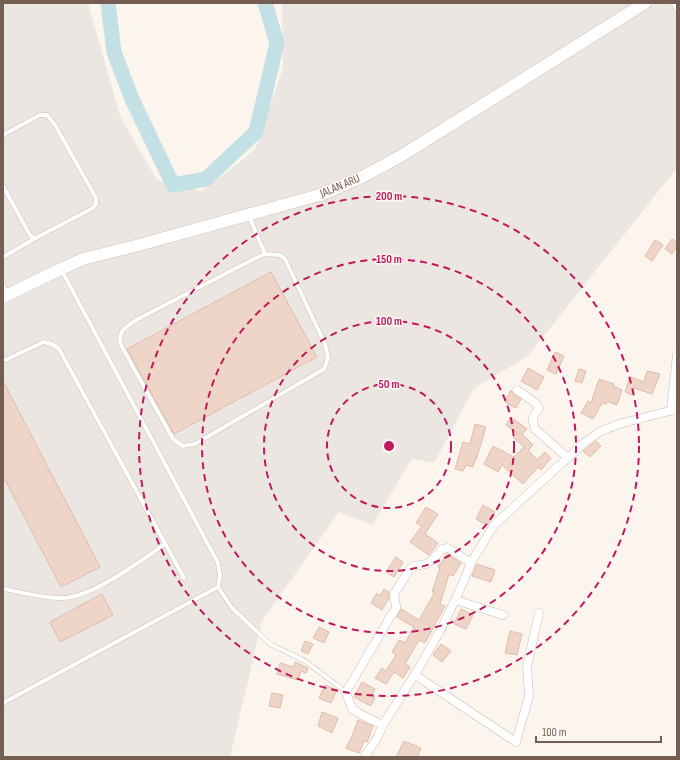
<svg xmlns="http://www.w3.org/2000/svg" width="680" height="760" viewBox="0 0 680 760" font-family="'Sofia Sans Condensed',sans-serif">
<rect width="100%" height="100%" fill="#fbf5ed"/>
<!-- industrial -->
<path fill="#ece6e2" d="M3 3H88L120 116 157 180 202 191 255 150 283 68 282 3H677V168L527 357 474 388 434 463 412 459 372 525 339 512 262 621 230 757H3Z"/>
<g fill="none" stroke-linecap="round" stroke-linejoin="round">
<!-- river -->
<path stroke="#c3e0e4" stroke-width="15" d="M108 3 114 52 132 99 173 185 206 179 256 132 277 43 265 3"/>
</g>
<!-- building -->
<path fill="#eed5c7" stroke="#dfbca9" d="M672 239 677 242V247L672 254 665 249Z
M655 240 663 245 652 261 645 256Z
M271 272 317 357 174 434 127 349Z
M555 352 564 356 556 374 547 370Z
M528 368 544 377 537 390 521 381Z
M579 369 586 371 582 383 575 381Z
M647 371 660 374 652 394 634 388 632 395 625 392 630 377 644 382Z
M599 379 614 384 613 386 622 390 617 405 607 401 606 404 602 403 593 419 581 413 588 401 591 403Z
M3 381 100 567 61 587 3 476Z
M511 390 514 395 521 399 516 408 505 402Z
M511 417 527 429 522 434 533 445 528 450 537 460 545 452 551 458 541 470 538 467 523 484 502 465 498 472 484 464 493 446 514 457 524 447 513 437 517 433 506 425Z
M475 424 486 427 476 460 475 459 473 467 466 465 463 471 455 469 463 442 470 444Z
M596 441 601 446 590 457 583 451Z
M483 505 495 512 487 525 476 519Z
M426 507 438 514 425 534 438 543 429 555 410 542 422 526 416 523Z
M447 554 461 563 453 576 449 574 440 604 445 606 425 643 419 640 405 664 410 667 403 678 394 672 386 684 375 678 382 668 386 671 396 655 392 652 399 640 405 643 414 627 397 617 401 609 419 620 435 592H432L440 568 438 567Z
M396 557 403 562 394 577 386 572Z
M477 564 495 570 491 582 472 576Z
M384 589 389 592V598L382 610 371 603 377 593 380 596Z
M102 594 113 615 60 642 50 622Z
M461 609 473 615 466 629 454 624Z
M319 627 329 632 324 643 313 638Z
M510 631 522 634 517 655 505 653Z
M305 641 313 644 308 654 301 651Z
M441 644 451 651 442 662 433 655Z
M295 662 308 668 306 673 301 671 298 680 277 674 280 663 294 667Z
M362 682 375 689 371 696 375 697 371 706 354 697Z
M325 685 337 690 331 703 319 698Z
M272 693 283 695 280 708 269 706Z
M322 712 338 718 332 733 318 726Z
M358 720 373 726 367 742 364 741 359 753 346 748 349 741H350Z
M404 741 421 748 417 757H396Z"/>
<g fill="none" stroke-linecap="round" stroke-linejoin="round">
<!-- lane casing -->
<g stroke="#cdbeb3" stroke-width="5">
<path id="lane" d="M673 3 677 10
M3 135 40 115H47L55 125 96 198V204L93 208 34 239
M3 186 30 235 34 239 3 257
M249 216 265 254
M265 254 280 255 285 259 325 344 328 358 324 369 195 444 183 446 173 439 122 347C115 332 127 326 138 319L250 261Z
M3 285 7 294
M3 361 44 342 52 344 59 349 184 578
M218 587 232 608 270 644 305 661 346 692
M3 589C22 592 44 599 63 598 93 597 140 561 165 544
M3 703 218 587 220 576 218 563 62 271"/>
</g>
<!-- street casing -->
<g stroke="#cdbeb3" stroke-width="9">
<path id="street" d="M517 390 537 404 539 408 533 417V421L535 429 568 458
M671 411 677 355
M455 600 503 615
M415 675 516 742 529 696 527 666 539 613
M383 725 364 716 352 709 346 692 392 614C400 606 394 604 394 594L410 569 415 566 426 564 432 560 442 549 448 548 451 550 471 563
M364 757 376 740 383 725 420 666 441 629 458 594 472 561 494 525 585 442 601 431 619 424 677 409"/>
</g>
<!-- secondary casing -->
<g stroke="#cfbeb1" stroke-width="13">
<path id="secondary" d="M3 297 61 269 83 259 139 245 323 194 364 176 401 156 645 3"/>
</g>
<!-- lane -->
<use href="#lane" stroke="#fff" stroke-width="4"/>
<!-- street -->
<use href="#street" stroke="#fff" stroke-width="8"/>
<!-- secondary -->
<use href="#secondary" stroke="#fff" stroke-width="12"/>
</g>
<!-- distance rings -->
<g fill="none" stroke="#c2185b" stroke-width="2" stroke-dasharray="7 5">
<circle cx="389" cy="446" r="62"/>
<circle cx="389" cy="446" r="125"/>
<circle cx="389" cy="446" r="187"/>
<circle cx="389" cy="446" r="250"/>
</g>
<g text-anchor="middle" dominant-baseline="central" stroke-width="3" stroke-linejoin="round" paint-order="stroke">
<!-- street labels -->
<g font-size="12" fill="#755d51" stroke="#fef9f4">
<text transform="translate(340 186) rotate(-23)">JALAN ARU</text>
</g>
</g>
<circle cx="389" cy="446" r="6" fill="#c2185b" stroke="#fef9f4" stroke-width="2"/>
<g font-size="12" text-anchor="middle" font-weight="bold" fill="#c2185b" stroke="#fef9f4" stroke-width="3" stroke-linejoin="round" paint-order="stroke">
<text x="389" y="200">200 m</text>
<text x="389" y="263">150 m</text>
<text x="389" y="325">100 m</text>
<text x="389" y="388">50 m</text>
</g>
<!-- border -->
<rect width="680" height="760" fill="none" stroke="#755d51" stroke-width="8"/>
<!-- scale -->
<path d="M536 736v6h125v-6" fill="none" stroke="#755d51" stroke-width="2"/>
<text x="542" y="736" font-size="12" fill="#755d51" stroke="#fef9f4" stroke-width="3" paint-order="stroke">100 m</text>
</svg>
